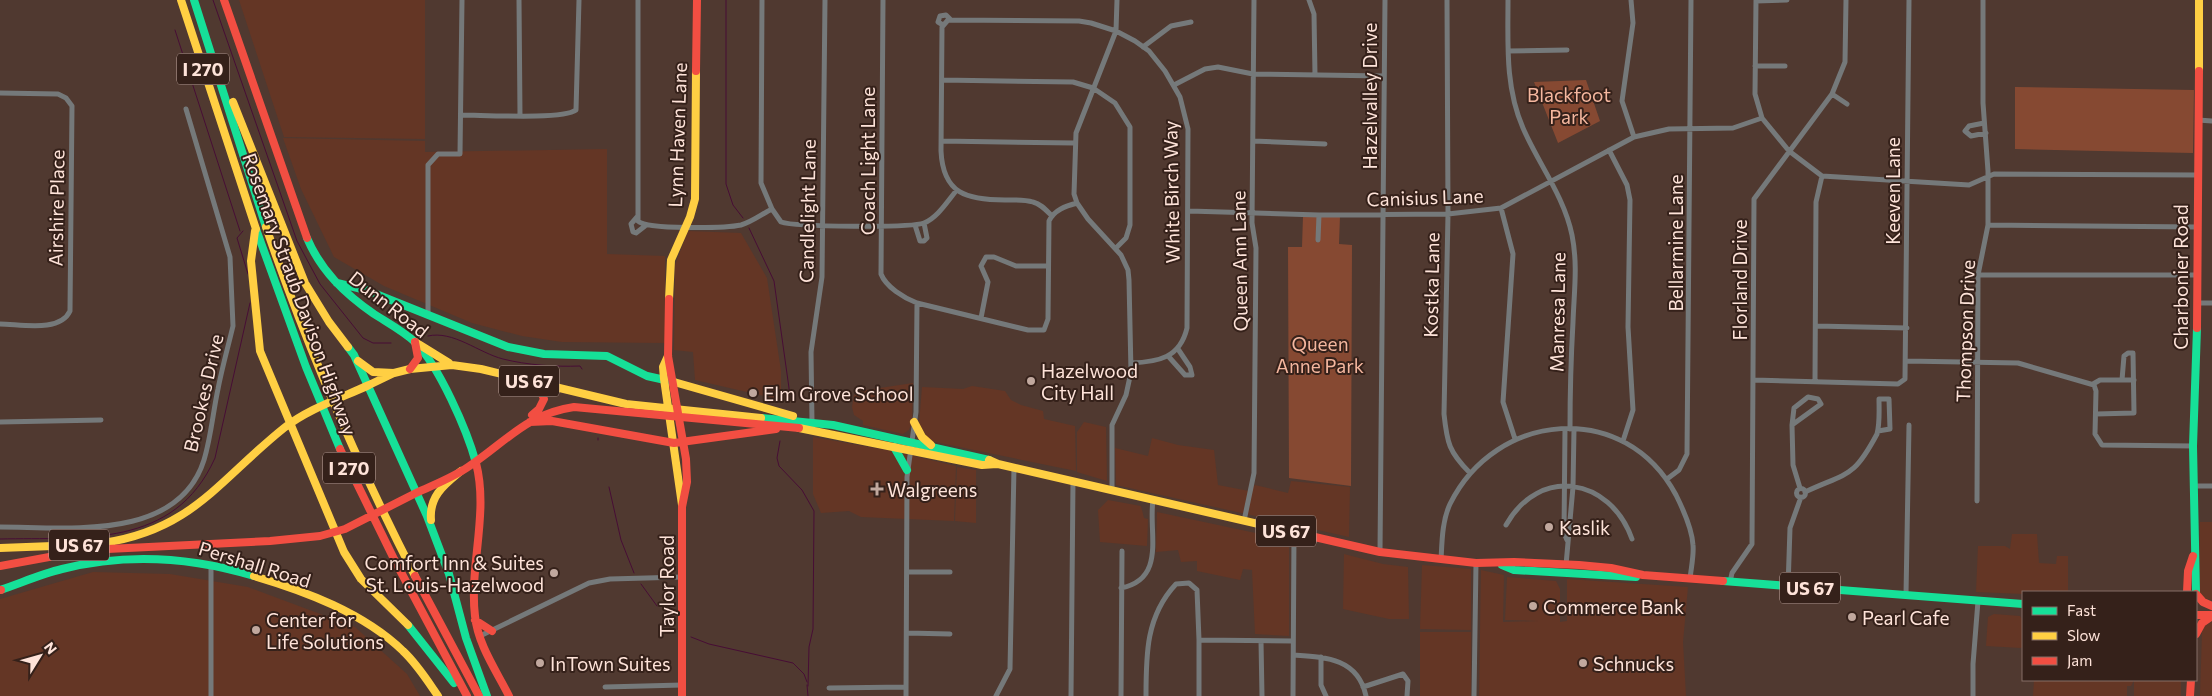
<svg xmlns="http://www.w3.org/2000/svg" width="2212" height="696" viewBox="0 0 2212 696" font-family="Commissioner,sans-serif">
<rect width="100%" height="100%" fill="#503930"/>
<!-- built -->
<path fill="#643625" d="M239 0H425V139L284 137Z
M283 138 425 141V152L607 149V254L665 256V343L562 342 522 336 472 323 384 286 334 257 301 189Z
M688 231 741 233 767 278 781 371V400L695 380 693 352 674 350 675 265Z
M913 383 912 421 909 430 903 434 863 425V421L854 415 852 407 854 395 860 391Z
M972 386 1005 391 1011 400 1021 405 1043 411 1044 419 1075 426 1076 471 930 441 919 424 922 387 963 389Z
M1084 422 1106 427 1107 481 1077 472V432Z
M813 437 892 451 956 466 954 521 861 517 849 511 821 513 813 494Z
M1152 438 1178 445 1214 450 1218 485 1249 491 1255 485 1288 493 1291 481 1350 487 1349 537 1116 485 1115 448 1148 456Z
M957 467 976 470V523L955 521Z
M1108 500 1141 506 1144 518 1148 519 1147 546 1100 542 1098 510Z
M1157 512 1289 540V636L1255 634 1252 570 1243 569 1240 580 1197 571V561L1181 562 1178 550 1156 552Z
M2200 522H2212V600L2203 598 2199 591Z
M2012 534H2037L2039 563 2056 564 2057 556H2068V592H2023V594L1976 592 1978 546H2005L2010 549Z
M1344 554 1383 564 1408 567 1409 619H1389L1343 609Z
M1422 565 1471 569V630L1420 629Z
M1481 570 1504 575 1503 622 1539 621 1505 620 1507 577 1556 581 1560 589V622L1567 621V579L1688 587 1683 642 1686 696H1479Z
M93 572 170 574 248 587 355 627 407 674 420 696H0V599Z
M1994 614 2020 616 2023 621V646L2021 648 1986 646 1988 617Z
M2212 622V696H2200L2202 632 2204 626Z
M1420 632H1471V696H1420Z
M2034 680H2181V696H2134V680L2131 686H2127V696H2033Z"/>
<!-- green -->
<path fill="#864932" d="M1586 80 1600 121 1558 143 1534 82Z
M2015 87 2194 90 2193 153 2015 149Z
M1303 216H1340L1339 244 1352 245 1351 486 1289 478 1288 247H1302Z"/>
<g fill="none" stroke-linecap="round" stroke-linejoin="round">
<!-- stream -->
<path stroke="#470d35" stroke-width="1" d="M213 0 297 241 320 284 363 338 373 343H391
M726 0V184L733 205 743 218
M175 30 240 231
M749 228 774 281 789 388V402
M243 231 237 238 248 274
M428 336C453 330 479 353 503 359 527 365 555 367 580 366L582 369
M598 438V440
M780 441 777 458 779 466 802 490 814 511 813 629 809 647 808 686
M609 487 621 540 634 573
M0 539C84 537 174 549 215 458L250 303
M641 584 657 606
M691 637 709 644 793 663 804 674 807 682
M807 685 808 696"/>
<!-- street -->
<path stroke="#75797a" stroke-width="5" d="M519 0 520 115
M638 0V221C646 230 727 228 741 225 752 222 762 214 772 209
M762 0 761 183 772 209 781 222C796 227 911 228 924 223 937 218 947 202 956 191
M883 0 881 274C886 287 904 298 917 303L1028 330H1044L1048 319 1049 221C1054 210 1066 206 1077 203
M1309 0 1314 14 1315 75
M1447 0 1448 214 1444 414C1447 443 1449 452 1470 473
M1508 0C1508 43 1505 87 1523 128 1538 163 1564 196 1572 235 1578 265 1574 292 1573 322 1571 357 1570 393 1570 429
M1631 0 1633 23 1622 101 1634 137
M1756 0 1755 94 1762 118 1789 151 1822 176 1969 185 1994 174 2198 175
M1756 1 1787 0
M943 25 938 22 940 16 946 15 950 19
M1143 47 1171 26 1191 22
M1508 51 1567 50
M1755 66H1785
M942 80 1073 82 1093 88 1115 103 1130 127V225L1126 238 1116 248
M1174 85 1205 69 1218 67 1253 74 1384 76
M0 93 58 94 66 98 72 106 70 311C60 333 20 324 0 324
M1832 94 1847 104
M462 115C483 115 563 120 576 110L579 0
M2198 120 2212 121
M1984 123 1969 126 1965 131 1971 136 1986 133
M941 141 1074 143
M1253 141 1325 144
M1609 150 1627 185 1630 200 1628 327 1633 410 1623 441
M1501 208 1513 254 1503 402 1515 439
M1189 211 1319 215 1448 214 1501 208 1634 137 1669 129 1733 128 1762 118
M1052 216C1046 210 1041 204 1033 202 1024 199 1014 200 1005 200 967 200 943 194 941 151L942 27 948 20 1079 21 1091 23 1116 31 1135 41 1149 51 1165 71 1180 97 1188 129 1187 328C1180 358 1158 362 1131 363
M637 217 631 224 633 232 636 233 645 226
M915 225 920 241H924L927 238 924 223
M1988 225 2197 227
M1318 240 1319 215
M1978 275H2197
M2198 303H2212
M428 316V165L438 154H460L462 0
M981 318 988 282 981 266 986 257H994L1016 266H1047
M1816 326 1907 328
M1169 357 1185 375H1192L1190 367 1178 349
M1906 361 2018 363 2094 385 2096 391 2095 434 2102 445 2193 446
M1754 380 1898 384 1905 379 1909 0
M1815 381 1816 202 1822 176
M2093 384 2100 380H2134
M2096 414 2134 413 2133 353H2128L2124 356 2122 380
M0 422 101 420
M812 422 811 352 822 277 825 0
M1792 425 1794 408 1808 397 1818 399 1821 404 1792 425 1793 465 1800 488
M1565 429 1564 533 1567 540
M1667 479 1679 470 1687 454 1691 0
M2194 486H2212
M1796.5 493a4.5 4.5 0 1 1 9 0a4.5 4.5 0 1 1-9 0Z
M1112 490V425L1126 395 1131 372 1129 280 1128 270 1121 255 1088 219 1077 203 1074 194 1076 133 1116 31 1117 0
M1805 492C1848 472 1853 479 1877 434 1880 423 1879 411 1879 399H1889L1890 429 1878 431
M1977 501 1978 275 1988 225V171L1983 103V0
M1244 521 1254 473 1256 248 1252 223 1254 0
M1506 525C1539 466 1610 477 1632 539
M0 527C67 527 178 542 204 460 211 437 213 412 218 389 222 368 228 347 233 326L230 257 186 109
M1380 552 1385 0
M1441 560C1442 542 1442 521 1450 504 1496 411 1625 399 1676 495 1683 509 1692 528 1693 545 1694 556 1691 568 1690 579
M211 565V696
M1566 565 1573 487 1574 429
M908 572H950
M1730 582 1732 573 1752 544 1754 199 1832 94 1845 62 1846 0
M1788 587 1790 528 1801 497
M1121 588C1167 579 1148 532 1153 500
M1906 595 1909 425
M907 633 950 634
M480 636 589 583 610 579 682 577
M1261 641 1262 696
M1294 655C1325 657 1358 658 1366 696
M1321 657V685L1326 696
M605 687 682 685
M1363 687 1403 674 1408 681 1407 696
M829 688 906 687
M906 696 907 477 916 412 917 303
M996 696 1010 669 1014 467
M1071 696 1073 481
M1121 696 1122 551
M1146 696C1146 654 1146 616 1176 584L1189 583 1197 590 1199 640
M1199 696V640L1293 641
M1293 696 1294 533
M1474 696 1476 563
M1973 696V664L1978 601"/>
<!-- fast -->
<path stroke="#16e098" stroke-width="8" d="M194 0 266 227
M256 229 306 367 340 449
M307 238C321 271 345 294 374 314 388 323 403 331 415 342 439 366 467 430 476 463
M337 283 366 290 508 347 544 354 607 356 647 376 674 382
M348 347 354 355 427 516 449 574 466 638 487 696
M761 418 833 425 989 460
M894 447 907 470
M1502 565 1514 570 1636 577
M1723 581 2023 604
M0 590C21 583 41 574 62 569 126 553 191 557 254 576
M2196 592 2193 446 2197 328
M408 625 454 683"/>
<!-- slow -->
<path stroke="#ffcf43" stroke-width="8" d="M181 0 256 229
M2199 71V0
M233 102 305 283 329 322 348 347
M266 227C307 347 357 463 415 576
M255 231 251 261 260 351 344 552 361 579 408 625
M669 299 671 260 690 217 695 199 696 71
M415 342 449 363
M668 356 663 367 664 379 682 505
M358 361 373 372 394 373
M674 382 793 416
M369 385 394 373 410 369 452 365 481 369 626 404 761 418
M914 422 922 437 931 445
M799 428 982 465 997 464
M989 460 998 464 1306 535
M431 520C429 496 444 485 461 471
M103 543C192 530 219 480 284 428 308 409 341 398 369 385
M0 548 79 545
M254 576C305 591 364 613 403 651 417 664 427 680 438 696"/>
<!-- jam -->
<path stroke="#f24e42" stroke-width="8" d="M224 0 307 238
M696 71 697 0
M669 299 668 356 686 459 687 482 682 507V696
M2197 328 2199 71
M410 369 418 358 415 342
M530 384 541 392 544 399 539 409 532 415
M530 422 552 421 674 443 776 429
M340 449 394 559 467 696
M476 463C489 513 469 566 475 616 478 645 496 670 509 696
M416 493C433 485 452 478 468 467 506 442 526 414 574 407L799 428
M1306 535 1380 552 1476 563 1514 562 1579 565 1611 568 1643 575 1723 581
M0 566 87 550 270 541 320 536 345 529 416 493
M415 576 479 696
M0 590H1
M2187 592 2188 571 2193 556
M2196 594 2203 602 2212 606
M2196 615H2212
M475 620 492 631
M2196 634 2202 623 2212 616
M2190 696 2191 680"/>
</g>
<!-- markers -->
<g fill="#c1a89e" stroke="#35211a" stroke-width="2">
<circle cx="1031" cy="381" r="5"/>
<circle cx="753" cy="393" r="5"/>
<path d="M874.5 481.5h5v5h5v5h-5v5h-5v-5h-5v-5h5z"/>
<circle cx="1549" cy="527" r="5"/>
<circle cx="554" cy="573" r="5"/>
<circle cx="1533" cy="606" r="5"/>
<circle cx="1852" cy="617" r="5"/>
<circle cx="256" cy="630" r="5"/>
<circle cx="540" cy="663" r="5"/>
<circle cx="1583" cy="663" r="5"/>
</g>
<g text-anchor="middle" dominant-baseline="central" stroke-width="4" stroke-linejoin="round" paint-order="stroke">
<!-- shield labels -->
<g fill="#35211a" stroke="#c2a9a0" stroke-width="1">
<rect x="177" y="53.5" width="52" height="31" rx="4"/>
<rect x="499" y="365.5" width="60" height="31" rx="4"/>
<rect x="323" y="452.5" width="52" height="31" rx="4"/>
<rect x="1256" y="515.5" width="60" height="31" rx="4"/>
<rect x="49" y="529.5" width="60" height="31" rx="4"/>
<rect x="1780" y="572.5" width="60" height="31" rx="4"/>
</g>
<g font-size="18" font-weight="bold" fill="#fee3d9">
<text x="203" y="69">I 270</text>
<text x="529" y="381">US 67</text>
<text x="349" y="468">I 270</text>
<text x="1286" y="531">US 67</text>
<text x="79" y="545">US 67</text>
<text x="1810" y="588">US 67</text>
</g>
<!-- park labels -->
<g font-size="19" fill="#f5b79f" stroke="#35211a">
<text x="1569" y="94">Blackfoot<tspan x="1569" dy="22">Park</tspan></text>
<text x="1320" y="343">Queen<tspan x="1320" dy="22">Anne Park</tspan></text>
</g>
<!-- street labels -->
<g font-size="19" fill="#fee3d9" stroke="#35211a">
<text transform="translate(1369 96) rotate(-90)">Hazelvalley Drive</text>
<text transform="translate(677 135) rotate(-88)">Lynn Haven Lane</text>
<text transform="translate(867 161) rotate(-90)">Coach Light Lane</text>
<text transform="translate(1892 191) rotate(-90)">Keeven Lane</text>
<text transform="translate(1171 192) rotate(-91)">White Birch Way</text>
<text transform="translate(1425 197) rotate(-2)">Canisius Lane</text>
<text transform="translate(56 208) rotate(-89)">Airshire Place</text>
<text transform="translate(807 211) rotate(-89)">Candlelight Lane</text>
<text transform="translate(1675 243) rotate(-90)">Bellarmine Lane</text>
<text transform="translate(1239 261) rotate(-91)">Queen Ann Lane</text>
<text transform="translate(2180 277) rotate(-90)">Charbonier Road</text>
<text transform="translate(1739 280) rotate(-90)">Florland Drive</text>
<text transform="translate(1431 285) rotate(-89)">Kostka Lane</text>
<text transform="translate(300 294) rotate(70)">Rosemary Straub Davison Highway</text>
<text transform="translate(389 304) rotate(38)">Dunn Road</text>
<text transform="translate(1557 312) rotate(-89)">Manresa Lane</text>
<text transform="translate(1965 331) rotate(-88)">Thompson Drive</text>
<text transform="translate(203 393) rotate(-77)">Brookes Drive</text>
<text transform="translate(255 564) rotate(17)">Pershall Road</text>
<text transform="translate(666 586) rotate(-90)">Taylor Road</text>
</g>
<!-- poi labels -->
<g font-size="19" fill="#fee3d9" stroke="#35211a" text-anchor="start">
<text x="1041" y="370">Hazelwood<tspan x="1041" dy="22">City Hall</tspan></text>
<text x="763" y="393">Elm Grove School</text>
<text x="887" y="489">Walgreens</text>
<text x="1559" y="527">Kaslik</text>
<text x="544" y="562" text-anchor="end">Comfort Inn &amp; Suites<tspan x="544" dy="22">St. Louis-Hazelwood</tspan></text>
<text x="1543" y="606">Commerce Bank</text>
<text x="1862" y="617">Pearl Cafe</text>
<text x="266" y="619">Center for<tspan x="266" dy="22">Life Solutions</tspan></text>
<text x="550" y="663">InTown Suites</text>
<text x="1593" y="663">Schnucks</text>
</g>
</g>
<!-- legend -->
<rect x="2022" y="591" width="175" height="90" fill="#35211a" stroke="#856f66"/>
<rect x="2032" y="607" width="25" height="8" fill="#16e098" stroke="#856f66"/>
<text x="2067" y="616" font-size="15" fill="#fee3d9">Fast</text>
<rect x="2032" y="632" width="25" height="8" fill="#ffcf43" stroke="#856f66"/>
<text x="2067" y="641" font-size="15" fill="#fee3d9">Slow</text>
<rect x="2032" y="657" width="25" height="8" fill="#f24e42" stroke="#856f66"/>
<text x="2067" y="666" font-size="15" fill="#fee3d9">Jam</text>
<!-- north arrow -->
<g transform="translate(40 656) rotate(53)" stroke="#35211a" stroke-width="4" paint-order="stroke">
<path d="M0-4L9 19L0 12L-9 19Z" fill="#fee3d9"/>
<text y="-8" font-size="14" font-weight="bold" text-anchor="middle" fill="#fee3d9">N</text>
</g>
</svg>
